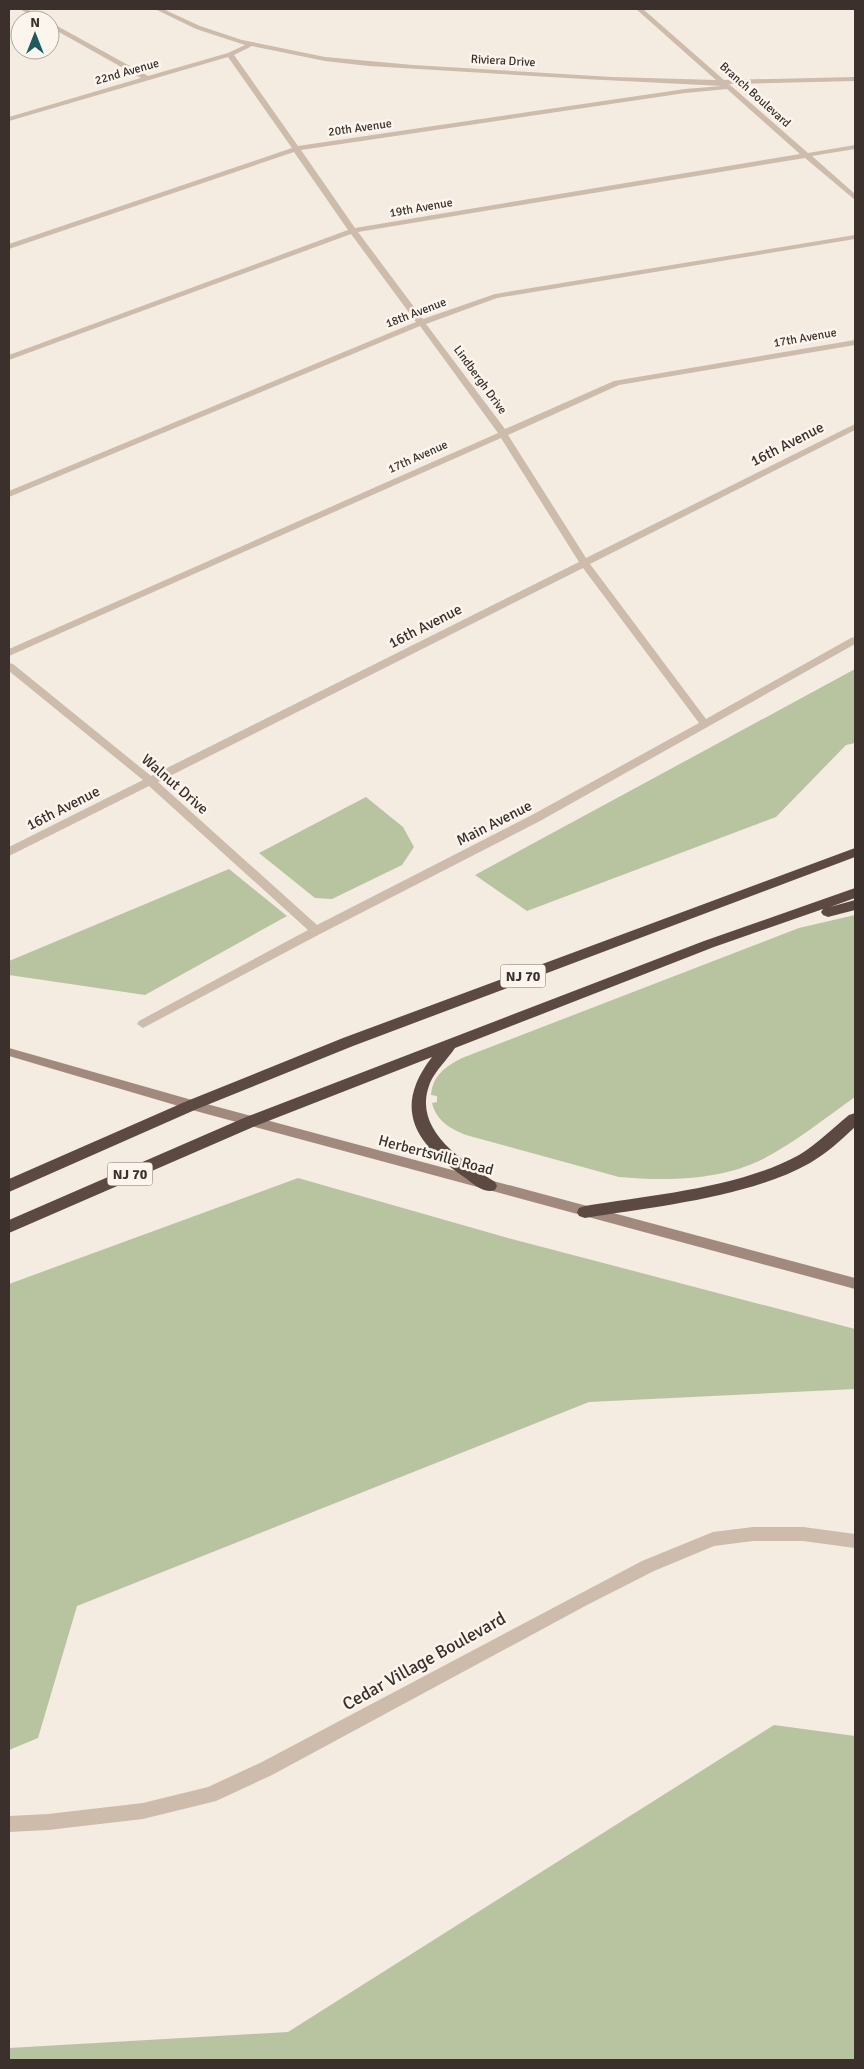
<svg xmlns="http://www.w3.org/2000/svg" width="864" height="2069" viewBox="0 0 864 2069" font-family="Signika,sans-serif">
<rect width="100%" height="100%" fill="#f4ebe1"/>
<!-- green -->
<path fill="#b8c4a0" d="M855 669V743L846 745 776 817 527 911 475 875Z
M366 797 403 827 414 847 402 865 332 899 315 898 259 853Z
M229 869 287 916 145 995 9 975V961Z
M855 915V1097C825 1118 796 1142 763 1159 719 1181 667 1181 619 1177L466 1135C450 1129 436 1120 432 1103L437 1102V1096L431 1095C433 1075 445 1067 462 1058L799 928Z
M298 1178 508 1238 855 1329V1389L589 1402 77 1606 38 1738 9 1750V1284Z
M774 1725 855 1736V2060H9V2048L288 2032Z"/>
<g fill="none" stroke-linecap="round" stroke-linejoin="round">
<!-- street -->
<path fill="#cdbbac" fill-rule="evenodd" d="M20 9H27L46 20H38Z
M155 9H163L200 26 242 40 325 57 413 65 612 77 716 80 636 9H643L724 80 855 77V81L729 84 808 153 855 145V149L812 156 855 194V200L805 158 358 232 423 319 495 294 855 235V239L497 298 426 324 505 429 614 381 855 340V345L619 385 508 435 586 558 855 424V430L590 564 706 719 851 638 855 637V644L540 821 320 934 143 1028 137 1024 139 1021 308 930 149 786 9 856V847L143 780 9 671V663L13 664 151 776 579 562 501 438 9 656V649L498 433 420 326 9 497V491L416 322 351 234 9 360V355L348 230 294 152 9 249V244L292 148 228 57 9 121V117L141 78 50 27V22L148 76 228 53 245 45 196 29ZM252 46 325 61 369 66 584 79 722 86 685 89 298 146 234 55ZM727 89 800 154 355 228 301 150 685 93ZM583 568 699 723 532 815 317 925 158 782Z
M753 1527H803L855 1534V1548L803 1541H753L714 1546 654 1571 587 1605 272 1775 216 1801 143 1819 48 1830 9 1832V1816L48 1814 143 1803 208 1787 260 1763 642 1561 713 1532Z"/>
<!-- secondary -->
<path fill="#a18a7d" fill-rule="evenodd" d="M9 1048 192 1100 855 1278V1289L192 1110 9 1056Z"/>
<!-- highway -->
<path fill="#5c4a42" fill-rule="evenodd" d="M855 848V857L353 1046 197 1109 9 1192V1179L187 1101 343 1038Z
M855 888V898L830 907 855 900V910L828 917 823 915 821 912 823 909 714 947 455 1048C447 1060 435 1071 430 1083 411 1130 463 1161 495 1182L497 1186 495 1190C483 1194 474 1184 464 1177 417 1145 391 1110 432 1057L258 1125 9 1233V1220L246 1117 704 941Z
M855 1113V1127C841 1140 827 1153 810 1163 750 1197 654 1207 585 1218L579 1216 577 1212 579 1208 585 1206C652 1195 739 1188 799 1155 817 1144 833 1128 849 1115Z"/>
</g>
<g text-anchor="middle" dominant-baseline="central" stroke-width="5" stroke-linejoin="round" paint-order="stroke">
<!-- far-street labels -->
<g font-size="12" fill="#3b302b" stroke="#fbf5ee">
<text transform="translate(503 61) rotate(3)">Riviera Drive</text>
<text transform="translate(127 72) rotate(-16)">22nd Avenue</text>
<text transform="translate(755 95) rotate(42)">Branch Boulevard</text>
<text transform="translate(360 128) rotate(-8)">20th Avenue</text>
<text transform="translate(421 208) rotate(-10)">19th Avenue</text>
<text transform="translate(416 313) rotate(-21)">18th Avenue</text>
<text transform="translate(805 338) rotate(-10)">17th Avenue</text>
<text transform="translate(480 380) rotate(54)">Lindbergh Drive</text>
<text transform="translate(418 457) rotate(-24)">17th Avenue</text>
</g>
<!-- shield labels -->
<g fill="#fbf5ee" stroke="#756b66" stroke-width="1">
<rect x="500.5" y="964.5" width="45" height="23" rx="4"/>
<rect x="107.5" y="1162.5" width="45" height="23" rx="4"/>
</g>
<g font-size="14" font-weight="bold" fill="#3b302b">
<text x="523" y="976">NJ 70</text>
<text x="130" y="1174">NJ 70</text>
</g>
<!-- street labels -->
<g font-size="15" fill="#3b302b" stroke="#fbf5ee">
<text transform="translate(787 444) rotate(-27)">16th Avenue</text>
<text transform="translate(425 626) rotate(-27)">16th Avenue</text>
<text transform="translate(175 784) rotate(41)">Walnut Drive</text>
<text transform="translate(63 808) rotate(-27)">16th Avenue</text>
<text transform="translate(494 823) rotate(-27)">Main Avenue</text>
<text transform="translate(436 1155) rotate(15)">Herbertsville Road</text>
</g>
<!-- near-street labels -->
<g font-size="18" fill="#3b302b" stroke="#fbf5ee">
<text transform="translate(424 1661) rotate(-29)">Cedar Village Boulevard</text>
</g>
</g>
<!-- border -->
<rect width="864" height="2069" fill="none" stroke="#3b302b" stroke-width="20"/>
<!-- north arrow -->
<g transform="translate(35 35)"><circle r="24" fill="#fbf5ee" stroke="#aea6a0"/>
<path d="M0-4L9 19L0 12L-9 19Z" fill="#1f5a5e"/>
<text y="-8" font-size="14" font-weight="bold" text-anchor="middle" fill="#3b302b">N</text>
</g>
</svg>
